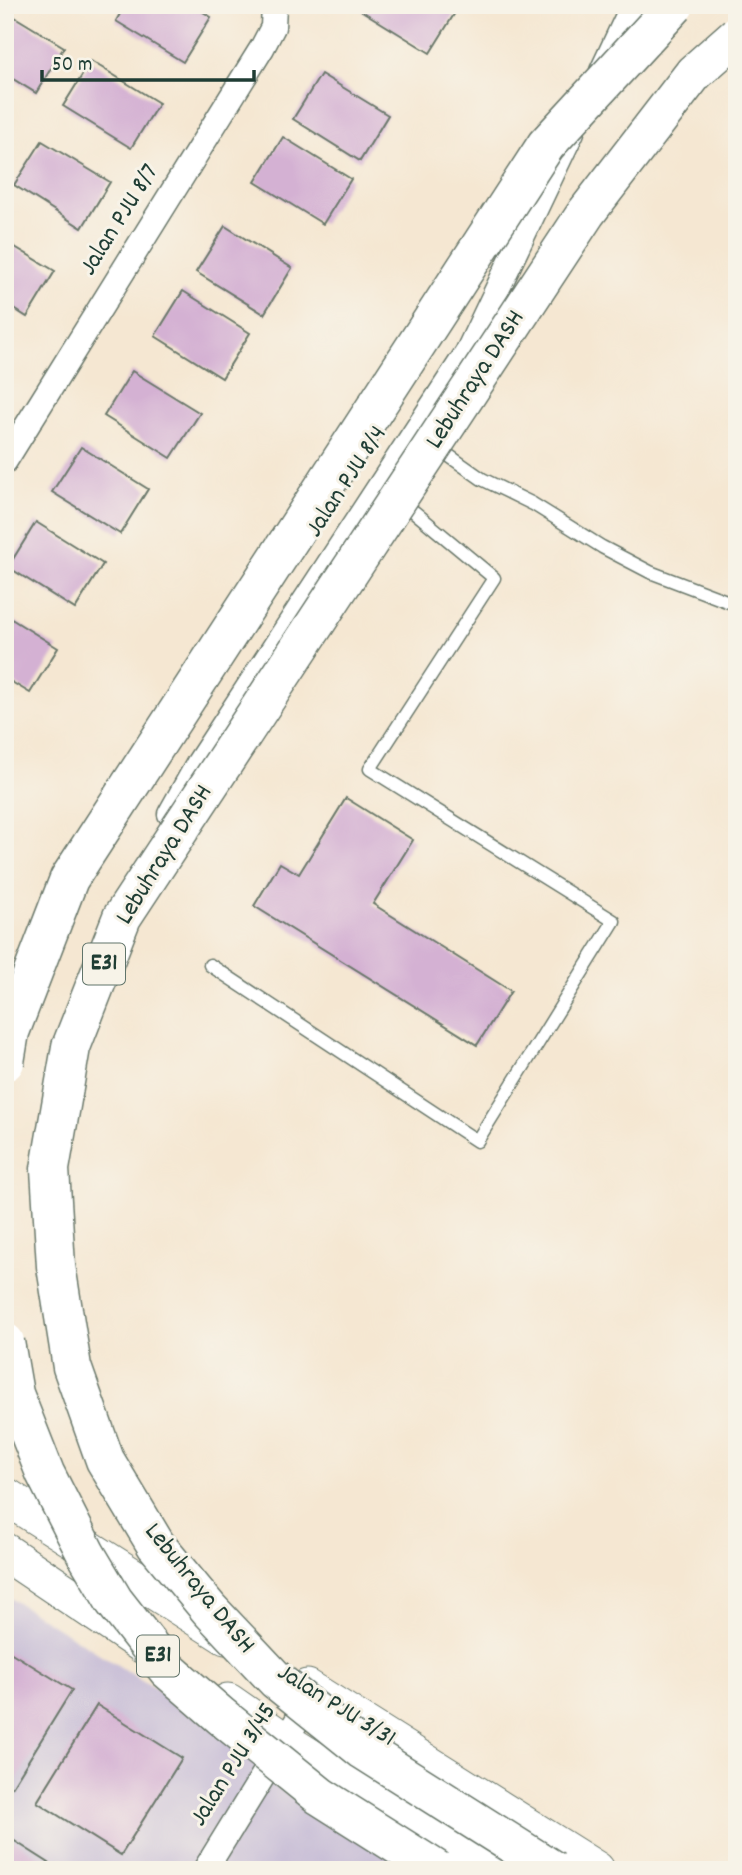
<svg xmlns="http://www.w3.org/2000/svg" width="742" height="1875" viewBox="0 0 742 1875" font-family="Dekko,sans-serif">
<rect width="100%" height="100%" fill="#f7f3e8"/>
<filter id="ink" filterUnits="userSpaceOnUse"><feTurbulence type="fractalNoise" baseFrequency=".0143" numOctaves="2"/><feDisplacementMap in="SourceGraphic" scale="14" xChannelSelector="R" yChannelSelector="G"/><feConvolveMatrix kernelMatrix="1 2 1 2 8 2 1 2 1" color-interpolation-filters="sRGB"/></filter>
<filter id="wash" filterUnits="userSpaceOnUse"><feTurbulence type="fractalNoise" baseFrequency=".00686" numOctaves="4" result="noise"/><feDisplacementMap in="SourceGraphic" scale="28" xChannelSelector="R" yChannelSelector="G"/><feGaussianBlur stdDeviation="1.57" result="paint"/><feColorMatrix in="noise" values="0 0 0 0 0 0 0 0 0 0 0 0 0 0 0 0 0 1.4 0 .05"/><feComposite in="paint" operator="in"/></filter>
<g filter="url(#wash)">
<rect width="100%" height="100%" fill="#f5e7d2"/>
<!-- industrial -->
<path fill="#c9bfd7" d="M5 1595 446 1870H5Z"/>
<g id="blocks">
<!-- building -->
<path fill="#d4b1d3" d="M125 5H192L211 17 183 62 116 21Z
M366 5H454L458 8 430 53 362 11Z
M5 11 64 47 36 93 5 74Z
M91 61 159 103 131 148 63 106Z
M321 74 388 115 360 161 293 119Z
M283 137 351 179 323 224 255 182Z
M42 141 110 182 82 228 14 185Z
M225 226 292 268 264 314 196 272Z
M5 241 55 271 27 317 5 303Z
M183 291 250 333 222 378 155 336Z
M132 371 200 413 171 458 104 416Z
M81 447 148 489 120 534 52 492Z
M36 522 103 564 75 609 8 567Z
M5 615 58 648 30 693 5 678Z
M346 798 413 840 373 904 511 991 477 1045 254 906 280 863 299 874Z
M5 1649 72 1690 12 1787 5 1782Z
M97 1705 182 1758 121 1855 37 1802Z
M13 1840 60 1870H5V1853Z"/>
</g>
</g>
<g filter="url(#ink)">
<use href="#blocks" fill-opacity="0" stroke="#6a786b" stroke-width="2"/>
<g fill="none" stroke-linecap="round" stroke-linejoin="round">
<!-- lane casing -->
<g stroke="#6a786b" stroke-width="15">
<path id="lane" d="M438 448 482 479 533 504 602 547 650 572 737 605
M210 965 477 1141 614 921 370 769 494 578 400 500"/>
</g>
<!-- street casing -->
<g stroke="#6a786b" stroke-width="27">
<path id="street" d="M602 71 633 5
M5 461 262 48 273 27 274 5
M170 814 198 764 467 353 572 132
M205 1870 314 1693"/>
</g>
<!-- secondary casing -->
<g stroke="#6a786b" stroke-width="39">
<path id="secondary" d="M5 1496 226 1636
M5 1552 145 1646
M307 1688 596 1870
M228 1702 284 1741 489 1870"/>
</g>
<!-- lane -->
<use href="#lane" stroke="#fff" stroke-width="12"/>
<!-- street -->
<use href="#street" stroke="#fff" stroke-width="24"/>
<!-- secondary -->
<use href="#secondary" stroke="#fff" stroke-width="37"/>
<!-- highway-bridge casing -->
<g stroke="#6a786b" stroke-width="41" stroke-linecap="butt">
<path id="highway-bridge" d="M5 1062 10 1032 69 879 546 145 675 5
M5 1342 14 1394 45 1473 86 1554 114 1601 168 1670 221 1716 320 1796 437 1870
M553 1870 363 1750 276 1680 209 1609 156 1545 105 1460 72 1367 56 1266 50 1169 71 1047 122 917 586 213 694 73 737 35"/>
</g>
<!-- highway-bridge -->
<use href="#highway-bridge" stroke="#fff" stroke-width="38"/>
</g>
</g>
<g text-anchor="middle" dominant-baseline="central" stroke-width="6" stroke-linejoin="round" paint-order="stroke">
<!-- shield labels -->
<g fill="#f7f3e8" stroke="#60746a" stroke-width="2">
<rect x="83" y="943.5" width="42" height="41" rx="5"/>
<rect x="137" y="1635.5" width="42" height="41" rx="5"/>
</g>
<g font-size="24" font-weight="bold" fill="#1f3d34">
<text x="104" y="964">E31</text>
<text x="158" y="1656">E31</text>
</g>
<!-- street labels -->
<g font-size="26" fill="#1f3d34" stroke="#f7f3e8">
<text transform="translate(120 220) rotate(-58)">Jalan PJU 8/7</text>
<text transform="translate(476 380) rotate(-57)">Lebuhraya DASH</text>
<text transform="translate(347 482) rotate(-57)">Jalan PJU 8/4</text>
<text transform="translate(165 855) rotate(-58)">Lebuhraya DASH</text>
<text transform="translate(199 1589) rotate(51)">Lebuhraya DASH</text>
<text transform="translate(336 1706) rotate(32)">Jalan PJU 3/31</text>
<text transform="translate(234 1765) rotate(-58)">Jalan PJU 3/45</text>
</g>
</g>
<!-- margin -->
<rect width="742" height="1875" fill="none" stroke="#f7f3e8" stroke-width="28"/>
<!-- scale -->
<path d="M42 70v10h212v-10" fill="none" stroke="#1f3d34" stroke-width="3.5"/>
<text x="52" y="70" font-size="21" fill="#1f3d34" stroke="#f7f3e8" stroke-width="5" paint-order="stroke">50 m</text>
</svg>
